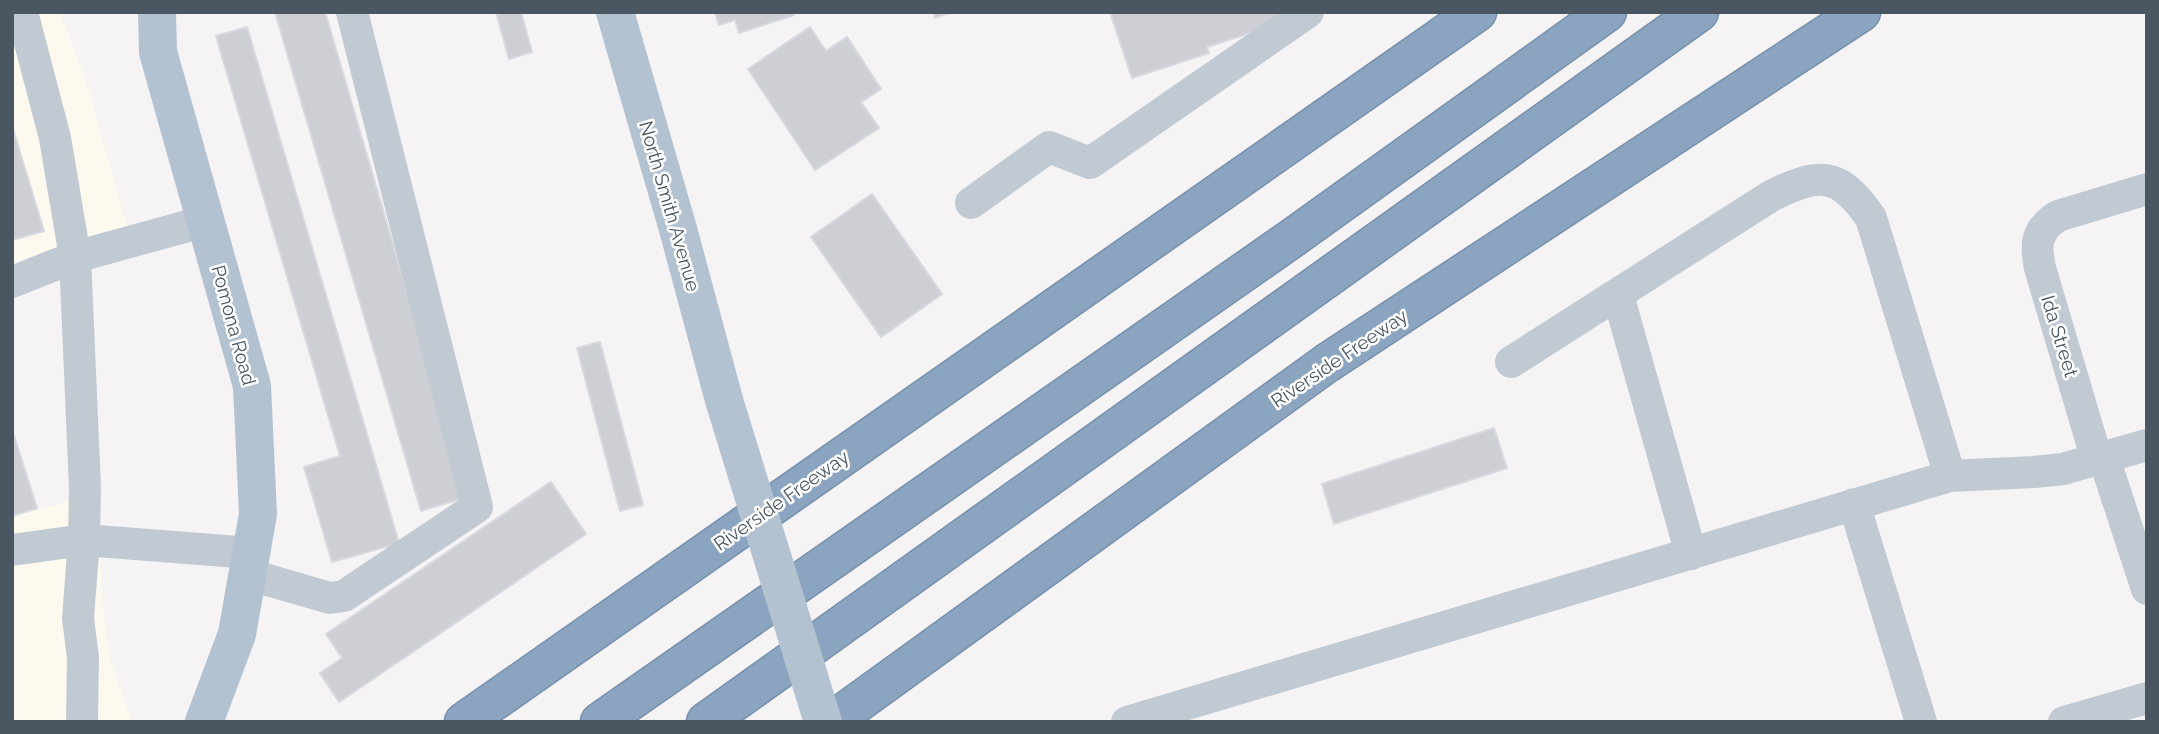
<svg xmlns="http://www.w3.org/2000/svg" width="2159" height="734" viewBox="0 0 2159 734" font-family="Raleway,sans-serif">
<rect width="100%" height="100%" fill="#f5f3f3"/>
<!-- commercial -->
<path fill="#fdf9ef" d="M12 12H60L86 81 129 233 12 276Z
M97 492 103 606 108 652 132 722H12V518Z"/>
<!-- building -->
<path fill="#cdcfd5" stroke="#d7d9de" stroke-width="2" d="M275 12H325L467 497 421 511Z
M496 12H521L532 52 509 59Z
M715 12H794V15L739 33 735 20 719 25Z
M934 12H952L935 18Z
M1110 12H1276L1280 23 1207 47 1209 53 1132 78Z
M247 27 399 543 332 562 304 467 340 456 216 36Z
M810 27 826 51 847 37 881 89 861 102 879 128 815 170 748 69Z
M12 126 44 231 12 240Z
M872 194 942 294 881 337 811 237Z
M600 342 643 505 620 511 577 348Z
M1494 428 1507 468 1334 524 1322 484Z
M12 429 37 508 12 516Z
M551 482 586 534 339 702 320 673 342 658 326 634Z"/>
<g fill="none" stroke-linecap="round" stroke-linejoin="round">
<!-- highway casing -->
<g stroke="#7690ad" stroke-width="41">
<path id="highway" d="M464 722 1477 12
M600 722 1291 239 1607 12
M706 722 1699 12
M831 722 1327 363 1861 12"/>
</g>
<!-- minor -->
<path stroke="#c1cad2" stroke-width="32" d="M22 12 55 138 75 257 85 488 84 540 251 553
M971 203 1049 147 1090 163 1308 12
M12 282 75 257 206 221
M1618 295 1691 554
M1511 362 1771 196C1819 172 1839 171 1871 218L1950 476
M2104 458 2147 589
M2097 460 2040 268C2035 244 2036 230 2058 216L2147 189
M1854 504 1921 722
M12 550 84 540 78 618 83 658 82 722
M247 574 330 598 344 596 477 507 352 12
M1127 722 1950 476 2034 472 2063 469 2147 445
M2064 722 2147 698"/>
<!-- major -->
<path stroke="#b3c2d1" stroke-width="38" d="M157 12 158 52 252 386 258 514 237 634 204 722
M615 12 678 229 724 400"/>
<!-- highway -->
<use href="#highway" stroke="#8ba5c1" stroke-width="38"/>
<!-- major-bridge -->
<path stroke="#b3c2d1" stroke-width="38" d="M724 400 823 722"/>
</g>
<g text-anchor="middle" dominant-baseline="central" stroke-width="5" stroke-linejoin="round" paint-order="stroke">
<!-- street labels -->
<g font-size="19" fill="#4a5661" stroke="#fff">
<text transform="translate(670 206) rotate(74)">North Smith Avenue</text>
<text transform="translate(234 325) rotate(75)">Pomona Road</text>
<text transform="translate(2060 336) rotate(73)">Ida Street</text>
<text transform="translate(1339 358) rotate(-34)">Riverside Freeway</text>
<text transform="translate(781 500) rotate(-35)">Riverside Freeway</text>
</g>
</g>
<!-- border -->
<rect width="2159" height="734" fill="none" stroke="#4a5661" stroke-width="28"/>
</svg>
